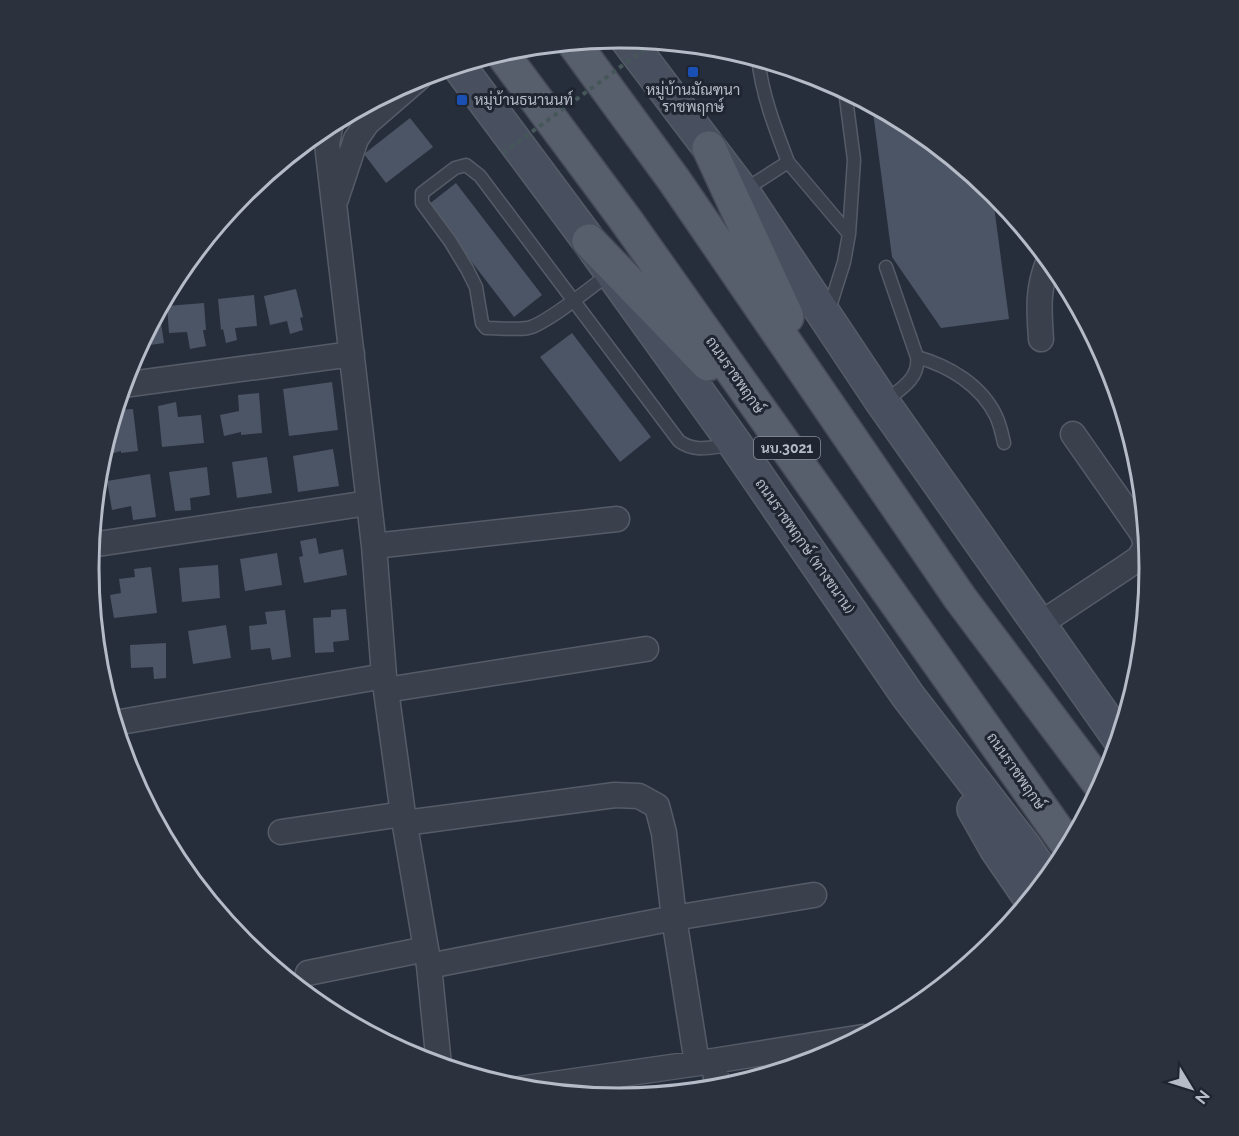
<svg xmlns="http://www.w3.org/2000/svg" width="1239" height="1136" viewBox="0 0 1239 1136" font-family="Raleway,Sarabun,sans-serif">
<rect width="100%" height="100%" fill="#262e3c"/>
<!-- building -->
<path fill="#4c5565" d="M872 104 915 127 992 191 1009 319 941 328 892 257Z
M410 118 433 147 386 183 364 154Z
M456 183 542 295 514 317 428 205Z
M296 289 303 317 300 318 303 330 290 334 287 321 270 325 264 296Z
M254 295 257 326 235 328 237 340 226 343 223 329 221 330 218 299Z
M204 303 206 330H203L206 346 190 349 187 332 169 333 167 306Z
M159 309 164 343 143 346 146 356 132 360Z
M572 333 651 437 620 462 540 357Z
M332 382 338 430 289 436 283 389Z
M259 393 262 433 241 435V432L224 436 220 415 239 411 238 395Z
M176 402 178 417 201 415 204 443 162 447 158 406Z
M133 409 138 451 121 453V451L106 455 104 448 109 433 118 431 116 410Z
M333 449 339 486 298 492 293 456Z
M267 457 272 493 237 498 232 462Z
M207 467 210 495 190 498 191 510 175 511 169 472Z
M150 474 156 517 133 520 131 506 112 510 107 481Z
M316 538 319 554 343 549 347 575 304 583 299 557 303 556 300 541Z
M277 553 282 585 245 591 240 559Z
M218 565 220 598 182 602 179 568Z
M151 567 157 613 114 618 110 595 121 593 119 579 135 577 134 569Z
M346 609 349 640 333 642 334 652 315 653 313 618 331 617V610Z
M285 610 291 657 272 660 270 648 251 650 249 626 267 624 265 612Z
M226 625 231 658 193 664 188 631Z
M166 643V678L154 679 153 667 131 668 130 645Z"/>
<g fill="none" stroke-linecap="round" stroke-linejoin="round">
<!-- lane casing -->
<g stroke="#555c67" stroke-width="15">
<path id="lane" d="M788 162 849 234
M743 191 788 162C775 128 762 95 758 58
M610 273C593 286 546 324 528 328 515 330 499 328 486 328L482 323 476 287 467 269 450 241 422 203V193L455 168 466 165 480 176 679 441C695 453 712 447 731 445
M828 313 844 262 849 234 854 160 845 90
M917 357C949 366 981 385 996 416 1000 424 1002 434 1004 443
M884 402C899 390 920 379 917 357L886 267"/>
</g>
<!-- street casing -->
<g stroke="#555c67" stroke-width="27">
<path id="street" d="M331 123 327 144 374 546 384 676 403 814 429 966 439 1065
M336 199 356 139 367 123 420 77
M1041 339C1039 309 1037 289 1049 260
M123 385 352 354
M91 545 368 503
M374 546 617 519
M1040 624 1123 569 1139 558 1146 546 1143 534 1073 434
M386 690 646 649
M115 723 384 676
M405 823 615 795 639 796 657 806 664 833 674 918 697 1063
M281 832 403 814
M429 966 674 918 814 895
M308 973 426 949
M713 1061 718 1089
M519 1089 713 1061 863 1037"/>
</g>
<!-- secondary casing -->
<g stroke="#555c67" stroke-width="36">
<path id="secondary" d="M626 38 742 191 883 403 1119 738
M458 65 589 241 735 444 908 696 1023 845 1047 880
M974 809 996 848 1031 899"/>
</g>
<!-- primary casing -->
<g stroke="#434a55" stroke-width="36">
<path id="primary" d="M573 42 674 180 960 598 1101 786
M501 52 625 219 1069 847
M709 148 787 317
M589 241 708 364"/>
</g>
<!-- lane -->
<use href="#lane" stroke="#3a414c" stroke-width="12"/>
<!-- street -->
<use href="#street" stroke="#3a414c" stroke-width="24"/>
<!-- secondary -->
<use href="#secondary" stroke="#48505f" stroke-width="33"/>
<!-- primary -->
<use href="#primary" stroke="#585f6c" stroke-width="33"/>
<!-- path-bridge -->
<path stroke="#46575a" stroke-width="4" stroke-dasharray="4.5 4.5" stroke-linecap="butt" d="M503 153 649 46"/>
</g>
<!-- markers -->
<g fill="#1a4fb4" stroke="#1f2631" stroke-width="2">
<rect x="687" y="66" width="12" height="12" rx="3"/>
<rect x="456" y="94" width="12" height="12" rx="3"/>
</g>
<g text-anchor="middle" dominant-baseline="central" stroke-width="6" stroke-linejoin="round" paint-order="stroke">
<!-- shield labels -->
<rect fill="#1f2631" stroke="#898f9a" stroke-width="1.5" x="754" y="437" width="66" height="22" rx="4.5"/>
<g font-size="14" font-weight="bold" fill="#b6bcc7">
<text x="787" y="448">นบ.3021</text>
</g>
<!-- poi labels -->
<g font-size="15" fill="#b6bcc7" stroke="#1f2631">
<text x="693" y="90">หมู่บ้านมัณฑนา<tspan x="693" dy="17">ราชพฤกษ์</tspan></text>
<text x="474" y="100" text-anchor="start">หมู่บ้านธนานนท์</text>
</g>
<!-- street labels -->
<g font-size="15" fill="#b6bcc7" stroke="#1f2631">
<text transform="translate(735 375) rotate(55)">ถนนราชพฤกษ์</text>
<text transform="translate(805 546) rotate(55)">ถนนราชพฤกษ์ (ทางขนาน)</text>
<text transform="translate(1016 771) rotate(55)">ถนนราชพฤกษ์</text>
</g>
</g>
<!-- crop -->
<path d="M0 0H1239V1136H0ZM99 568a520 520 0 1 1 1040 0a520 520 0 1 1-1040 0Z" fill="#2b323d" fill-rule="evenodd"/>
<path fill="none" stroke="#b6bcc7" stroke-width="3" d="M99 568a520 520 0 1 1 1040 0a520 520 0 1 1-1040 0Z"/>
<!-- north arrow -->
<g transform="translate(1191 1088) rotate(128)" stroke="#1f2631" stroke-width="4.5" paint-order="stroke">
<path d="M0-4.5L10 22L0 15L-10 22Z" fill="#b6bcc7"/>
<text y="-9" font-size="16" font-weight="bold" text-anchor="middle" fill="#b6bcc7">N</text>
</g>
</svg>
